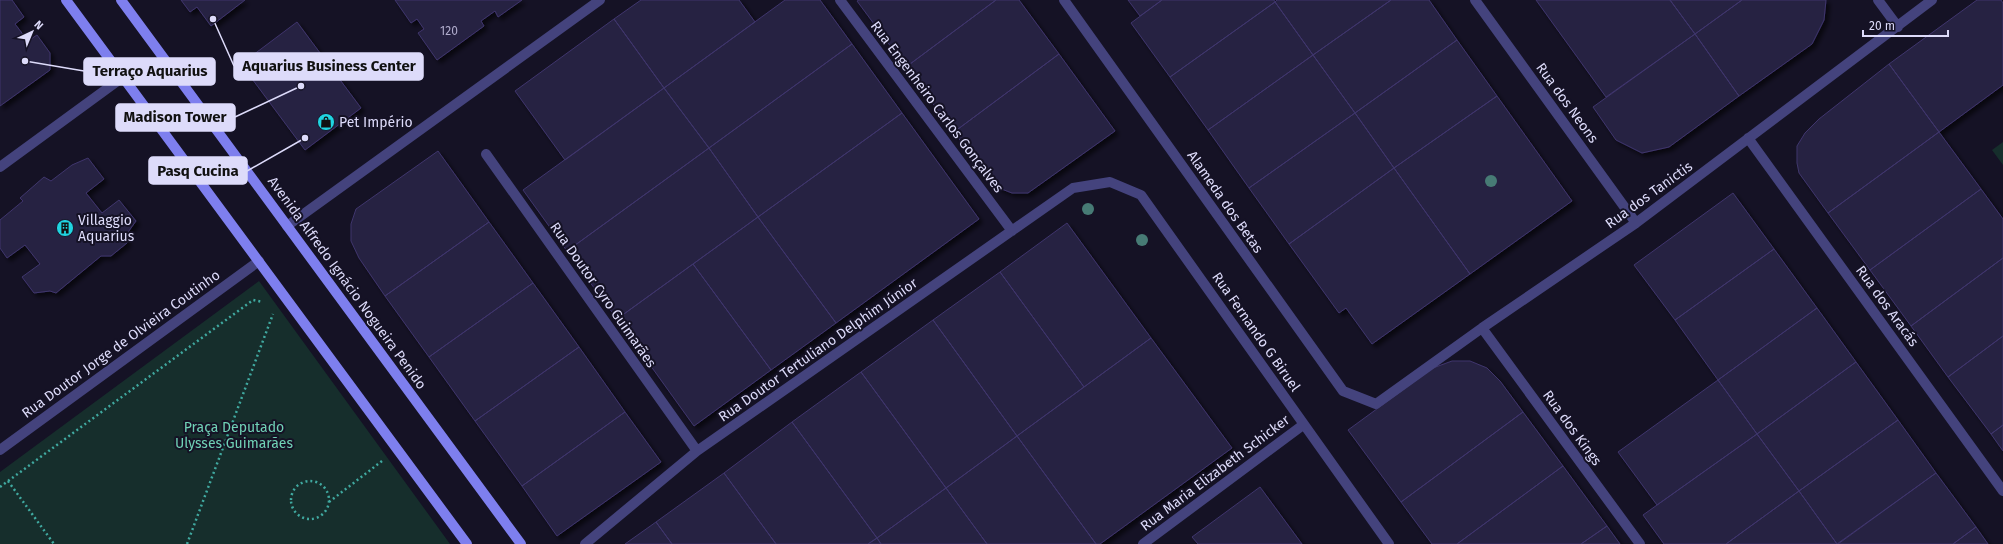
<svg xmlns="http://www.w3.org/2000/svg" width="2003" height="544" viewBox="0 0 2003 544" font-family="'Fira Sans',sans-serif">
<defs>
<filter id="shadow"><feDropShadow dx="3.5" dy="3.5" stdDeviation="2" flood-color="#0009"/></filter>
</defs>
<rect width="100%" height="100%" fill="#151225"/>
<!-- green -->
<path fill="#162e2c" d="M2003 142V165L1992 150Z
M259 281 450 544H0V472Z"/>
<!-- building -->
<path fill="#272143" stroke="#3f366c" filter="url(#shadow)" d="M0 0H12L24 17 15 24 28 41 37 35 50 53V70L0 106Z
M181 0H245L211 26 197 7 190 12Z
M395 0H522L498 17 495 11 481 21 484 26 437 60 418 33 424 29 417 19 411 23Z
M641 0H739L755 22 664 88 614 19Z
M785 0H820L852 44 709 148 664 88Z
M859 0H996L906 67 857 1Z
M996 0H1019L1059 54 954 132 906 67Z
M1128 0H1162L1140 16Z
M1162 0H1274L1275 2 1170 77 1131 23Z
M1277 0H1391L1313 55 1275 2Z
M1391 0H1429L1457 40 1355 113 1313 55Z
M1536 0H1670L1695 34 1606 97Z
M1670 0H1742L1695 34Z
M1742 0H1826L1824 20 1812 44 1739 96 1695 34Z
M1977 0H2001L2003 3V85L1939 132 1889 64Z
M1275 2 1313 55 1208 130 1170 77Z
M614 19 664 88 565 160 515 91Z
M297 22 361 108 305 150 241 64Z
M1695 34 1739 96 1669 147 1642 153 1616 140 1593 107Z
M1457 40 1497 96 1394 168 1355 113Z
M852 44 902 113 758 217 709 148Z
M1059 54 1115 131 1028 193H1012L999 188 987 177 954 132Z
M1313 55 1355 113 1249 188 1208 130Z
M1889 64 1939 132 1828 213 1799 173 1797 163V146L1805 133 1819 119Z
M664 88 709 148 567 251 523 190Z
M1497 96 1572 201 1470 274 1394 168Z
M902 113 979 219 836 323 758 217Z
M1355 113 1394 168 1289 244 1249 188Z
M1939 132 1981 189 1870 270 1828 213Z
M709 148 758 217 617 319 567 251Z
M438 151 489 222 385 296 359 258 351 241V224L356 209Z
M88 158 104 179 86 193 102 213 119 200 136 221 126 235 127 243 111 256H101L56 293 50 291 34 293 22 277 40 264 25 245 7 258 0 248V220L23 201 20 198 44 177 51 181 72 165Z
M1394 168 1470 274 1372 344 1346 308 1339 313 1289 244Z
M1981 189 2003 219V258L1911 326 1870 270Z
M1733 193 1774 249 1675 320 1634 265Z
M758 217 836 323 771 370 693 264Z
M489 222 533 283 429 357 385 296Z
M1067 223 1151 338 1084 387 1000 272Z
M1774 249 1817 308 1718 380 1675 320Z
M2003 258V336L1948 377 1911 326Z
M693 264 771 370 694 426 617 319Z
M1000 272 1084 387 1017 436 933 320Z
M533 283 579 347 475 421 429 357Z
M1817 308 1856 362 1757 434 1718 380Z
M933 320 1017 436 946 488 861 372Z
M2003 336V425L1991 434 1948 377Z
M1151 338 1232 448 1100 544H1096L1017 436Z
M579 347 625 412 522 486 475 421Z
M1452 361H1470L1487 368 1500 381 1523 412 1401 502 1348 430 1433 368Z
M1856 362 1898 420 1799 491 1757 434Z
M861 372 946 488 877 538 792 422Z
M1718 380 1757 434 1657 505 1618 452Z
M625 412 661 462 557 536 522 486Z
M1523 412 1563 466 1457 544H1432L1401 502Z
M1898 420 1936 473 1837 544 1799 491Z
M792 422 877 538 868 544H776L724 473Z
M2003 425V451L1991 434Z
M1757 434 1799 491 1726 544H1664L1643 515Z
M1017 436 1096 544H987L946 488Z
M1563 466 1607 526 1581 544H1457Z
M724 473 776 544H672L656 522Z
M1936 473 1976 527 1953 544H1838Z
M1260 487 1302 544H1198L1192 537Z
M946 488 987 544H881L877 538Z
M1799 491 1837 544H1726Z
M656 522 672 544H625Z
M1607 526 1620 544H1581Z
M1976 527 1988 544H1953Z
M877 538 881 544H868Z"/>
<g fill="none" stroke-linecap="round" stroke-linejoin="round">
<!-- path -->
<path stroke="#40a9a0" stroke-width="2.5" stroke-dasharray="2 3" stroke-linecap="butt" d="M8 481 54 544
M291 500a19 19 0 1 1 38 0a19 19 0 1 1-38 0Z
M0 487 253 300 263 302
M329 502 382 461
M187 544 273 314"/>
<!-- street -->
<path stroke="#44437d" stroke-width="10" d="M840 0 1012 231
M1064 0 1343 391 1376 404 1482 328 1636 223 1932 0
M1475 0 1636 223
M1878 0 1898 27
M1748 138 2003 491
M486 154 697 451
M0 167 123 77
M287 226 600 0
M1482 328 1640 544
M0 450 259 261
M585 544 697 451 1073 188 1110 182 1141 195 1389 544
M1143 544 1303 425"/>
<!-- secondary -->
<path stroke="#7e7fee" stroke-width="10" d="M66 0 467 544
M121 0 521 544"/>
</g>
<!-- trees -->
<g fill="#477b75">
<circle cx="1491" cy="181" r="6"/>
<circle cx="1088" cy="209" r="6"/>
<circle cx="1142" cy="240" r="6"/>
</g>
<!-- icons -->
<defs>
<g id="shop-disc" transform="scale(0.9)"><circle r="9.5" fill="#20d4e1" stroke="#151225"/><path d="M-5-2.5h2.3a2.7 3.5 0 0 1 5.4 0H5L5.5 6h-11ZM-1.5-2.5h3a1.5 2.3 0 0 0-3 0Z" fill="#111"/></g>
<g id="building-disc" transform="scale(0.9)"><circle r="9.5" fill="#20d4e1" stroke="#151225"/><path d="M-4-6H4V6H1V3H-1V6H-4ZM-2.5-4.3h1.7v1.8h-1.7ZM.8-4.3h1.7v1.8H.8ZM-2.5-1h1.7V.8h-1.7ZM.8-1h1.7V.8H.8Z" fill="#111"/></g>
</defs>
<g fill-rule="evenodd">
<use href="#shop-disc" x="326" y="122"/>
<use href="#building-disc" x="65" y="228"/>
</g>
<g text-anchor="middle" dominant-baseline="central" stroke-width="4" stroke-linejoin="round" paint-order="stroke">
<!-- number labels -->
<g font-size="12" fill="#b0accc">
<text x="449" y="31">120</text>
</g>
<!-- street labels -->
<g font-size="14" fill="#dddbfa" stroke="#151225">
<text transform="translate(1567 103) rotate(54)">Rua dos Neons</text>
<text transform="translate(937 107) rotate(53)">Rua Engenheiro Carlos Gonçalves</text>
<text transform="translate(1649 195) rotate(-36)">Rua dos Tanictis</text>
<text transform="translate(1225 202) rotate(55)">Alameda dos Betas</text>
<text transform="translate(347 283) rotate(54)">Avenida Alfredo Ignácio Nogueira Penido</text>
<text transform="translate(603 295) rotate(55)">Rua Doutor Cyro Guimarães</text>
<text transform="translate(1887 306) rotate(54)">Rua dos Aracás</text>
<text transform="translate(1256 332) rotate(55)">Rua Fernando G Biruel</text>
<text transform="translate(121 344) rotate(-36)">Rua Doutor Jorge de Olvieira Coutinho</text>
<text transform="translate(818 350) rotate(-35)">Rua Doutor Tertuliano Delphim Júnior</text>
<text transform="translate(1572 428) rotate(54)">Rua dos Kings</text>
<text transform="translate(1215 473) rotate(-37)">Rua Maria Elizabeth Schicker</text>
</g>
<!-- poi labels -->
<g font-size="14" fill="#dddbfa" stroke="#151225" text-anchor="start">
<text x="339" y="122">Pet Império</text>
<text x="78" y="220">Villaggio<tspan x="78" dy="16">Aquarius</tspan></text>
</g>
<!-- park labels -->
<g font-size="14" fill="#70d1b6" stroke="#151225">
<text x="234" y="427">Praça Deputado<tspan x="234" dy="16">Ulysses Guimarães</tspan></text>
</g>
</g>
<!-- callouts -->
<path fill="none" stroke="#dddbfa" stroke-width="1.5" d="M213 19L234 66M25 61L84 71M301 86L235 117M305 138L247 171"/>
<g fill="#dddbfa" stroke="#151225" stroke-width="1.5">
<circle cx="213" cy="19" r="4"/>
<circle cx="25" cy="61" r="4"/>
<circle cx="301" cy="86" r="4"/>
<circle cx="305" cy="138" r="4"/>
</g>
<g fill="#dddbfa" stroke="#dddbfa" stroke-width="1.5">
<rect x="234" y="53" width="189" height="27" rx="4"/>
<rect x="84" y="58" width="131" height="27" rx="4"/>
<rect x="116" y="104" width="119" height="27" rx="4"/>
<rect x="149" y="157" width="98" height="27" rx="4"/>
</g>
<g font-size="15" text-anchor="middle" font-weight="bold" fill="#111">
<text x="329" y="71">Aquarius Business Center</text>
<text x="150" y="76">Terraço Aquarius</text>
<text x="175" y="122">Madison Tower</text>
<text x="198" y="176">Pasq Cucina</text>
</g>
<!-- north arrow -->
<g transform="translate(32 32) rotate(44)" stroke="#151225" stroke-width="3" paint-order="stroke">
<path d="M0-3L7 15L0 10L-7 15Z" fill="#dddbfa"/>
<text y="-6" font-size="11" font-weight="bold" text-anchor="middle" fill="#dddbfa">N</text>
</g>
<!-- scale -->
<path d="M1863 30v6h85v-6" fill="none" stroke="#dddbfa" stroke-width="2"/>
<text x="1869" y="30" font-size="12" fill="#dddbfa" stroke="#151225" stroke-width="3" paint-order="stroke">20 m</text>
</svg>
